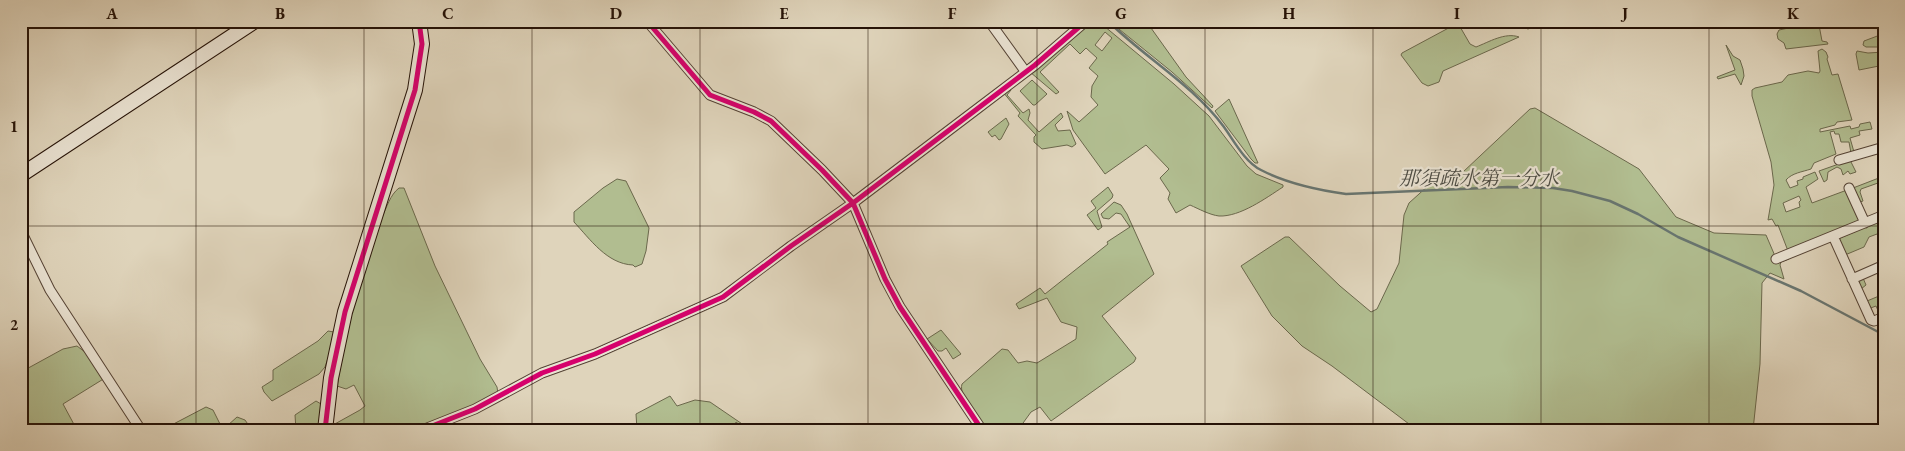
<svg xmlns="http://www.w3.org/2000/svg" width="1905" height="451" viewBox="0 0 1905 451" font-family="'EB Garamond','Noto Serif JP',serif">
<rect width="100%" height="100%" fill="#dfd4bb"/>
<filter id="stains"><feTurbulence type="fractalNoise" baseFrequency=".004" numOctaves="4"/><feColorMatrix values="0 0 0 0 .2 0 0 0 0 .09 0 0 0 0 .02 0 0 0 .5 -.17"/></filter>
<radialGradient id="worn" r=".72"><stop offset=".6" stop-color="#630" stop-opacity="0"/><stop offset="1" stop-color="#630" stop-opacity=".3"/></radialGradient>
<!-- green -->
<path fill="#b1bd90" stroke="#6b684c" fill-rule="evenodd" d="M1091 21H1098L1174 84 1209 116 1247 166 1256 174 1283 185V187C1266 198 1240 217 1219 216 1210 215 1199 209 1190 205L1176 213 1168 199 1170 193 1160 178 1169 169 1146 145 1105 174 1073 130 1067 111 1079 122 1098 105 1091 97 1092 86 1098 76 1089 68 1097 58 1086 48 1080 54 1070 44 1040 72 1059 92 1056 94 1030 72ZM1105 32 1112 38 1102 51 1095 45Z
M1109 21H1146L1186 77 1213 106 1212 108 1172 72Z
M1505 21H1548L1528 29Z
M1812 23 1819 25 1822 41 1827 42 1828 44 1786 49 1784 43 1778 39 1777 34 1779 30Z
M1456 24 1459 25 1470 44 1476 47C1489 42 1505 32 1519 37L1443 71 1439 82 1428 86 1422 83 1401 55 1402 53Z
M1880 35H1884V47H1866L1863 45 1864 41Z
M1726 45 1733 56 1740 60 1743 69 1744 76 1741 85 1735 74 1718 79 1717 77 1735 70Z
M1822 49 1826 52 1828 57 1827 59 1832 75 1838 74 1852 120 1837 122 1835 125 1820 129V132L1850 126 1851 129 1859 127 1860 124 1870 122 1872 129 1859 131 1860 135 1850 138 1854 152 1851 153 1849 142H1841L1839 134H1835L1834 131 1830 132 1836 154 1814 163 1811 169C1802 172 1792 173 1786 180L1790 188 1798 185 1797 181 1803 179V177L1815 172 1818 179 1806 187 1812 203 1847 190 1860 220 1788 251 1778 225 1776 226 1772 219 1768 220 1774 185 1771 162 1752 96V90L1755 88 1782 82 1788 75 1808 71 1819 73 1820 71 1818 51ZM1799 196 1801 200 1799 202 1800 207 1786 212 1783 203Z
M1857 51 1868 53 1884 52V65L1859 70 1856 54Z
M1032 80 1047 94 1035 105H1033L1020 91Z
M1009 89 1011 90 1007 95 1023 113 1029 109 1030 113 1028 120 1039 132 1061 113 1063 117 1055 125 1058 131 1070 130 1076 144 1072 147 1067 145 1042 149 1034 142V137L1036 135 1018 116 1020 113 1003 92Z
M1229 99 1258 163H1255L1251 159 1215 111Z
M1535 108 1639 169 1676 217 1714 233 1766 235 1775 256 1788 257 1789 259 1781 262 1780 265 1784 279 1770 273 1762 283 1760 364 1753 430H1417L1332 366 1302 346 1272 316 1241 266 1285 237H1289L1340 286 1371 312 1377 309 1399 263 1404 215 1409 203 1439 176 1452 170 1463 172 1530 109Z
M1006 118 1009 124 1001 139 999 140 995 135 992 137 988 132Z
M1850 160 1856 172 1850 174 1848 171 1843 175 1841 169 1837 167 1828 172 1827 180 1824 182 1819 171Z
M1884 176V185L1880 187 1878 183 1861 189 1860 192 1863 201 1860 202 1853 188Z
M617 179 626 181 649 228 646 251 642 264 635 267 633 265C607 264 590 239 574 222V212L603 188Z
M1108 187 1113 195 1112 198 1097 211 1102 227 1098 230 1087 215 1096 208 1091 201Z
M399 188H404L435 266 480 359 497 387 498 394 419 430H332L333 425 360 410 365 406 354 385 346 389 337 386C347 329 360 271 382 217 387 207 390 195 399 188Z
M1114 202 1121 205 1127 214 1154 274 1102 316 1136 358 1134 362 1051 421 1040 407 1031 412 1018 430H986C979 419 958 396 962 384L1002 349 1008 350 1018 363 1027 361 1037 363 1076 339 1077 327 1061 322 1047 298 1019 309 1016 304 1040 288 1045 294 1108 244 1107 242 1130 227 1121 214 1116 213 1109 219 1103 218 1101 214Z
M1877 222 1884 238V247L1877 234 1869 237 1864 247 1845 255 1839 241 1840 238Z
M1863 278 1866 285 1861 289 1867 301 1879 296 1884 308V313L1880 315 1876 306 1868 309 1856 281Z
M941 330 961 354 953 359 946 348 942 351H938L927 339Z
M328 331 334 332 336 335 325 367 319 374 272 401 264 392 262 387 273 380V370L318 341Z
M77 346 89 355 105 378 63 404 77 430H21V372L63 349Z
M670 396 677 406 695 400 710 402 751 430H746L736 422 732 430H637L636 414Z
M316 401 321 404 320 430H296L295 415Z
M206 407 213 410 221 426H227L237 417 245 420 252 430H162Z"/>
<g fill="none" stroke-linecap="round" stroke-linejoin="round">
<!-- stream -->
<path stroke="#687570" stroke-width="2.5" d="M1108 21C1145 58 1192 84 1224 127 1234 141 1245 162 1261 170 1286 183 1318 190 1346 194L1508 187 1553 188 1572 191 1610 201 1638 214 1678 237 1801 291 1884 335"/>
<!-- street casing -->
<g stroke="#544234" stroke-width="11">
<path id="street" d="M647 21 710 95 754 112 771 121 822 170 853 203 885 279 900 307 982 430
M989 21 1025 71
M1839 160 1884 147
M1849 188 1865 223
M21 231 50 290 141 430
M1833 236 1871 320 1874 321 1884 317
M1776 259 1884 215
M1852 279 1884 265
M422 430 475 409 542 373 595 354 723 297 791 246 853 203 977 109 1035 65 1086 21"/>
</g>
<!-- secondary casing -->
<g stroke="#251207" stroke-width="16">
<path id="secondary" d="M21 175 255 21
M325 430 331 378 345 312 415 90 422 44 419 21"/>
</g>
<!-- street -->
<use href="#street" stroke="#eae3d3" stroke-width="9"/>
<!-- secondary -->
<use href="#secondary" stroke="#eae3d3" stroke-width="14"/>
<!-- cycleway casing -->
<g stroke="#eae3d3" stroke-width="8">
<path id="cycleway" d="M647 21 710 95 754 112 771 121 822 170 853 203 885 279 900 307 982 430
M325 430 331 378 345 312 415 90 422 44 419 21
M422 430 475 409 542 373 595 354 723 297 791 246 853 203 977 109 1035 65 1086 21"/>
</g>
<!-- cycleway -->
<use href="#cycleway" stroke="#d6006c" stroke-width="5"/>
</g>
<!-- grid -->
<path fill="none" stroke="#251207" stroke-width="1" stroke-opacity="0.55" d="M196 21V430M364 21V430M532 21V430M700 21V430M868 21V430M1037 21V430M1205 21V430M1373 21V430M1541 21V430M1709 21V430M21 226H1884"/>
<g text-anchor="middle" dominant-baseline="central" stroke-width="4.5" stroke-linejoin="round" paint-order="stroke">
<!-- water labels -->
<g font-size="20" font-style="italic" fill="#4c4c44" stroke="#eae3d3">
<text x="1479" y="178">那須疏水第一分水</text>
</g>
</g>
<!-- margin -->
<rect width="1905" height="451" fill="none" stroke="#dfd4bb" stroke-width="55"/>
<rect x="28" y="28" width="1850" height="396" fill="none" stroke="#251207" stroke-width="2"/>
<g font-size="16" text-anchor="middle" font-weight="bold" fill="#251207">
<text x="112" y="19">A</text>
<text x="280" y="19">B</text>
<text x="448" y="19">C</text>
<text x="616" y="19">D</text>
<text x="784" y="19">E</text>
<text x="952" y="19">F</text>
<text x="1121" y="19">G</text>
<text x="1289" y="19">H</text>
<text x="1457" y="19">I</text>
<text x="1625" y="19">J</text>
<text x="1793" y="19">K</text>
<text x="14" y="132">1</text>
<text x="14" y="330">2</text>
</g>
<rect width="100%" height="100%" filter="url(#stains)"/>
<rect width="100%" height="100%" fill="url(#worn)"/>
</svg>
